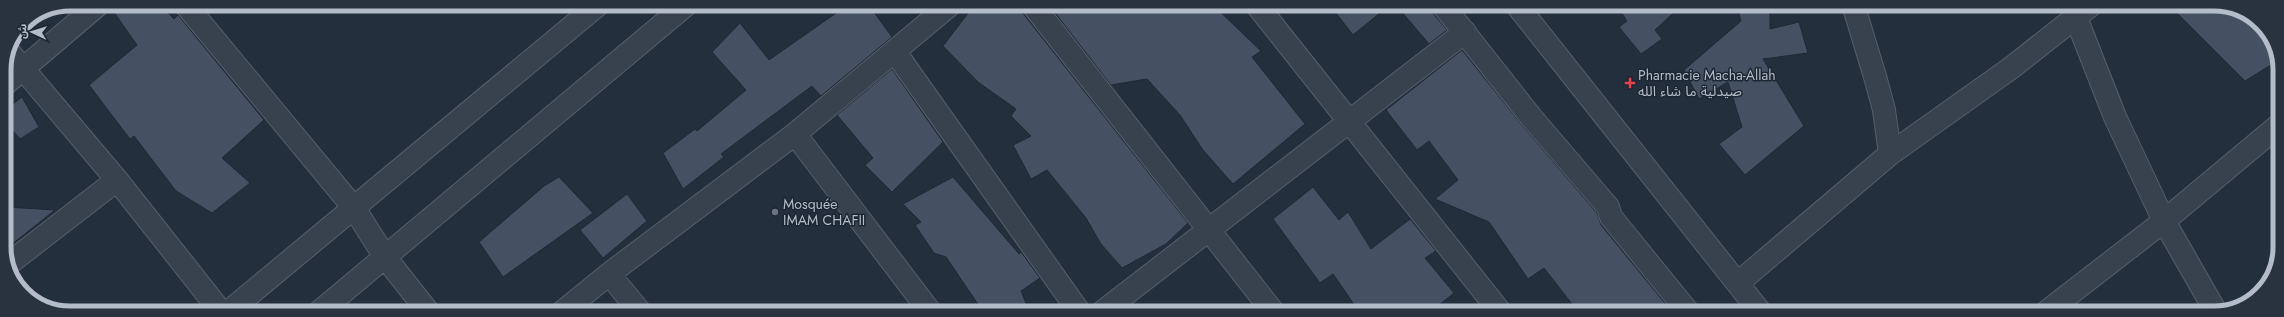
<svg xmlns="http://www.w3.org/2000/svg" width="2284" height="317" viewBox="0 0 2284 317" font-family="Jost,'Noto Sans Arabic',sans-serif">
<rect width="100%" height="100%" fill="#242f3e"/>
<!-- building -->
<path fill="#455162" stroke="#1f2835" d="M111 4H160L174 19 178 15 264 120 222 158 250 183 212 213 176 191 134 136 130 139 89 85 137 45 111 8Z
M849 4H868L892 37 821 96 812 86 721 154 724 157 683 189 663 153 695 129 697 131 746 90 712 52 740 23 769 60Z
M975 4H1020L1022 12 1188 223 1166 244 1122 268 1101 244 1086 218 1047 170 1031 179 1013 145 1031 136 1011 116 1016 109 978 82 943 46Z
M1048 4H1212L1261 51 1252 57 1305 124 1233 184 1203 150 1180 115 1147 79 1111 85Z
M1329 4H1391L1353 35Z
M1395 4H1430L1432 12 1447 30 1429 44Z
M1616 4H1683L1655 30 1662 39 1641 54 1619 27 1627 21Z
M1736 4H1770V29L1799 22 1808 53 1763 59 1804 126 1745 175 1719 144 1742 127 1728 82 1699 99 1684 70 1741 21Z
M2169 5H2222L2258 21 2279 57V60L2245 81Z
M1462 50 1522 125 1597 213 1601 225 1673 313H1579L1544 268 1528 279 1489 222 1435 199 1458 180 1429 141 1417 150 1386 110Z
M892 69 943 142 892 192 865 165 873 158 837 115Z
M22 97 39 127 20 139 5 122 4 111Z
M559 177 593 213 503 277 479 242 544 186Z
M953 177 1019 254 1021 252 1040 278 1021 291 1030 313H984L946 257 934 253 915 225 921 222 903 204Z
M1313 187 1339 220 1348 212 1371 249 1410 219 1436 251 1425 258 1454 293 1429 313H1360L1333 274 1320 283 1273 219Z
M627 194 647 221 603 258 580 230Z
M6 207 55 210 6 249Z"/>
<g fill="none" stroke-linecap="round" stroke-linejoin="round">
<!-- minor casing -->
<g stroke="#565f6c" stroke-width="24">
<path id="minor" d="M185 4 354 208 385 257 429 313
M1032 4 1274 313
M1256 4 1501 313
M1442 4 1531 117 1608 207 1611 217 1689 313
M1516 4 1761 313
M2071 5 2115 117 2164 221 2216 312
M8 51 117 180 222 313
M895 52 1080 313
M4 85 99 4
M795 134 931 313
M1890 154 2011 68 2091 5
M7 265 117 180
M609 274 641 313
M1738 283 1890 154 1884 110 1876 80 1853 4
M227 313 599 4
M318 313 687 4
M561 313 609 274 795 134 951 4
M1101 313 1465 32
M2045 313 2164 221 2279 125"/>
</g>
<!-- minor -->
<use href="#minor" stroke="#38414e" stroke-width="22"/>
</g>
<!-- markers -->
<path fill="#e0444e" stroke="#1d2633" stroke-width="1.5" d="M1628 77h4v4h4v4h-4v4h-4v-4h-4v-4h4z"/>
<circle fill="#6b7280" stroke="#1d2633" stroke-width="1.5" cx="775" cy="212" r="4"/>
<g text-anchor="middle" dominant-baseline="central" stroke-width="3" stroke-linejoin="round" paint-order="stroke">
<!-- poi labels -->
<g font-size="14" fill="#b4bcc9" stroke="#1d2633" text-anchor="start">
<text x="1638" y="75">Pharmacie Macha-Allah<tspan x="1638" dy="16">صيدلية ما شاء الله</tspan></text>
<text x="783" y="204">Mosquée<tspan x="783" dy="16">IMAM CHAFII</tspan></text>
</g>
</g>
<!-- crop -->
<path d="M0 0H2284V317H0ZM70 11H2214A59 59 0 0 1 2273 70V247A59 59 0 0 1 2214 306H70A59 59 0 0 1 11 247V70A59 59 0 0 1 70 11Z" fill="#29323f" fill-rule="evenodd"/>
<path fill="none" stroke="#b4bcc9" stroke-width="5" d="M70 11H2214A59 59 0 0 1 2273 70V247A59 59 0 0 1 2214 306H70A59 59 0 0 1 11 247V70A59 59 0 0 1 70 11Z"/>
<!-- north arrow -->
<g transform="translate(32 32) rotate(274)" stroke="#1d2633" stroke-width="3" paint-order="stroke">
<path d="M0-3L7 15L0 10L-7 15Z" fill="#b4bcc9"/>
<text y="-6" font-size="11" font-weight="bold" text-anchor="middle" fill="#b4bcc9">ش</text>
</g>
</svg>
